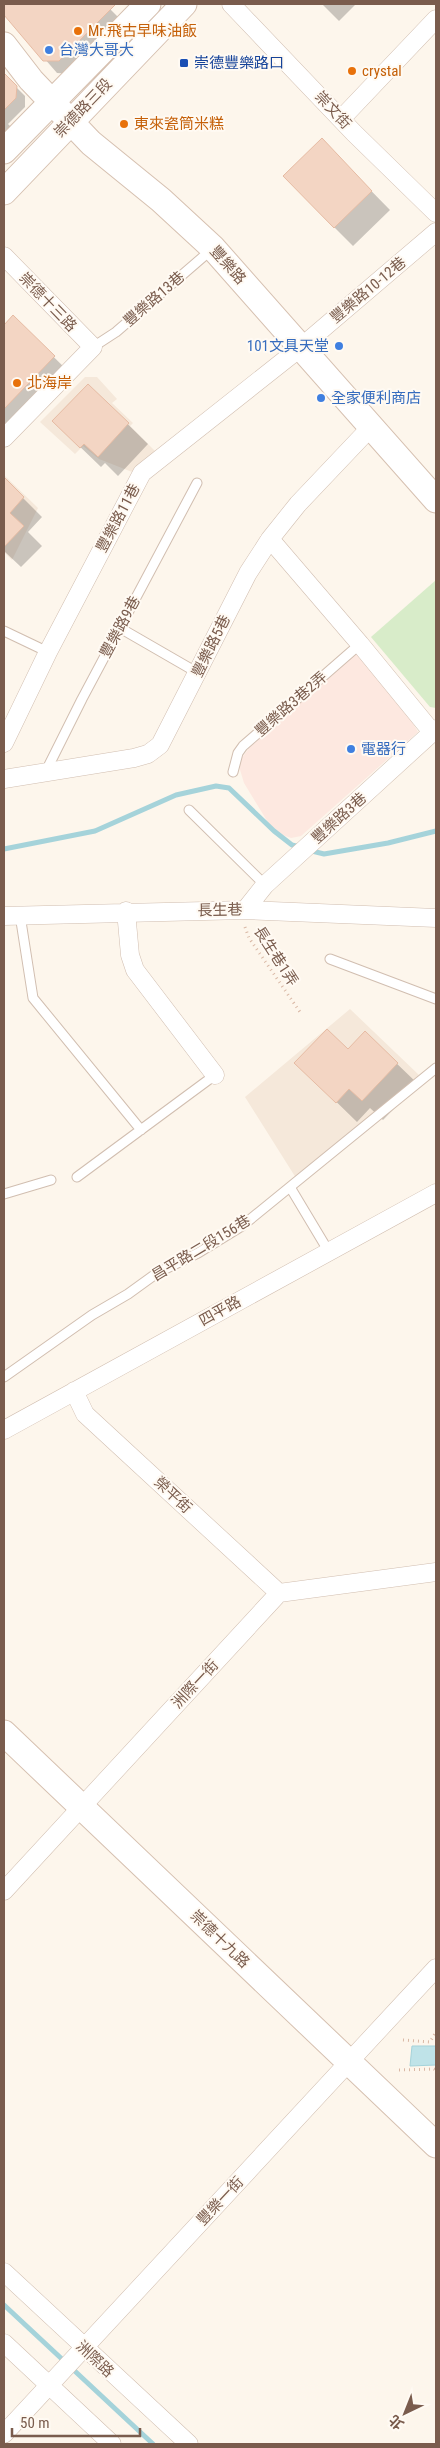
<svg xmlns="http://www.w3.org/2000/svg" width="440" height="2448" viewBox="0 0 440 2448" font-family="'Roboto Condensed','Noto Sans TC',sans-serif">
<rect width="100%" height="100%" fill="#fdf6ec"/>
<!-- residential -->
<path fill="#f5e8da" d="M85 377H97L117 399 112 403 133 423 130 426 157 453 132 472 99 459 83 446 75 454 40 422Z
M4 475 38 508 12 560 4 552Z
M350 1009 419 1075 296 1178 245 1097Z"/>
<!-- commercial -->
<path fill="#fde8e0" d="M358 652 406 712 418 732 301 836 291 838 280 834 269 824 244 783 238 763 250 747Z"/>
<!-- green -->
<path fill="#d8ecc9" d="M436 580V708L430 707 371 637Z"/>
<!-- water -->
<path fill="#bfe3e8" stroke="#a5d3da" d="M412 2046H436V2065L410 2066Z"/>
<!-- shadow -->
<path fill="#0003" d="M4 4H105L123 22 72 74 57 73 4 12Z
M322 4H356L339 21Z
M4 75 25 96V107L8 124 12 128 4 136Z
M340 159 390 210 353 246 334 227Z
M13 317 69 372 4 440V327Z
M88 385 148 444 118 476 105 463 101 467 74 441Z
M4 479 42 517 28 532 42 546 21 567 4 551Z
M365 1033 418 1084 383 1120 370 1108 357 1122 316 1082Z"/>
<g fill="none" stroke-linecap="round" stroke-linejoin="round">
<!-- stream -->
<path stroke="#a5d3da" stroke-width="5" d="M4 849 95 831 176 795 216 786 229 788 274 831 292 845 300 847
M308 850 324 854 388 843 436 831
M4 2305 153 2444"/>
</g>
<!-- building -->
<path fill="#f3d5c3" stroke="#e6bba3" d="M4 4H116L59 61H43L4 15Z
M4 73 17 86 16 98 4 110Z
M322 138 372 191 334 228 283 176Z
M13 315 55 356 4 409V325Z
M88 384 129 423 98 457 84 444 80 448 52 421Z
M4 477 24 497 10 513 24 526 4 547Z
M327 1029 348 1049 365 1031 398 1063 362 1101 349 1089 336 1103 294 1063Z"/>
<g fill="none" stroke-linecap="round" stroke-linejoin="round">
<!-- lane casing -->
<g stroke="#d1beb0" stroke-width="11">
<path id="lane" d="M93 347 116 332 211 250
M120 628 198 673
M4 631 48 652
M233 772 238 753 243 746 360 644
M45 773 82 699 197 483
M189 810 265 885
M20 915 33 998 141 1130
M330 959 436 999
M77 1177 215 1075
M290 1187 329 1252
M4 1194 51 1180
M4 1377 92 1315 128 1294 157 1273 198 1253 242 1226 436 1068"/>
</g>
<!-- street casing -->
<g stroke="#d1beb0" stroke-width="19">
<path id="street" d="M231 4 354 133 436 213
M342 118 436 19
M4 256 93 347 4 438
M270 539 360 644 432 732
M4 743 48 652 142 473 300 348 436 232
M4 779 134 758 148 754 160 745 248 573 270 539 298 504 371 427
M245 910 265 885 436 729
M126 911 130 955 135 970 215 1075
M4 916 245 910 436 918
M74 1391 85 1414 279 1593
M4 1430 436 1193
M4 1891 279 1593 436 1572
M4 2272 189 2444
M4 2343 112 2444
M4 2434 436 1968"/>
</g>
<!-- secondary casing -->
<g stroke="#d6c0b0" stroke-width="27">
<path id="secondary" d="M4 45 31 80 91 143 161 200 213 248 436 500
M4 151 148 4
M4 192 184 4
M4 1733 436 2145"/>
</g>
<!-- path -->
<path stroke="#d9b8a5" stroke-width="3" stroke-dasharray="1 4" stroke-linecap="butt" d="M245 927 249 938 300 1012
M403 2040 430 2042 436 2032
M399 2070 434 2069 436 2071"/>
<!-- lane -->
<use href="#lane" stroke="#fff" stroke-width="9"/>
<!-- street -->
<use href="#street" stroke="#fff" stroke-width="18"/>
<!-- secondary -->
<use href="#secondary" stroke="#fff" stroke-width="25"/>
</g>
<!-- markers -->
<g fill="#e8710a" stroke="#fffaf3" stroke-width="2">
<circle cx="78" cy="31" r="5"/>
<circle cx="352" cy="71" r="5"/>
<circle cx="124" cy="124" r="5"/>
<circle cx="17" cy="383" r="5"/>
</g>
<g fill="#3f7fe0" stroke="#fffaf3" stroke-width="2">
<circle cx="49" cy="50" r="5"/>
<circle cx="339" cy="346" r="5"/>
<circle cx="321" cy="398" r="5"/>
<circle cx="351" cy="749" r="5"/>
</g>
<rect fill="#1a4fb4" stroke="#fffaf3" stroke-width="2" x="179" y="58" width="10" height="10" rx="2.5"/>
<g text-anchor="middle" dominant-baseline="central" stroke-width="4" stroke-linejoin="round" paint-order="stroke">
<!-- food labels -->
<g font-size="15" fill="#c56008" stroke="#fffaf3" text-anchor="start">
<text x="88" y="31">Mr.飛古早味油飯</text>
<text x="362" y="71">crystal</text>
<text x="134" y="124">東來瓷筒米糕</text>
<text x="27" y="383">北海岸</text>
</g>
<!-- shop labels -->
<g font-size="15" fill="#366cbe" stroke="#fffaf3" text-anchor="start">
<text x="59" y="50">台灣大哥大</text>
<text x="329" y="346" text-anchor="end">101文具天堂</text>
<text x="331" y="398">全家便利商店</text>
<text x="361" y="749">電器行</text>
</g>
<!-- transit labels -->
<g font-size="15" fill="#164399" stroke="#fffaf3" text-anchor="start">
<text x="194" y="63">崇德豐樂路口</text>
</g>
<!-- street labels -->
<g font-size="15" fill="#7a5c4d" stroke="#fffaf3">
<text transform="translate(83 108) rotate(-46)">崇德路三段</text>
<text transform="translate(333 110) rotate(47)">崇文街</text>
<text transform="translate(228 265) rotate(48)">豐樂路</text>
<text transform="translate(368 290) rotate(-40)">豐樂路10-12巷</text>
<text transform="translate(154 299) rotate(-41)">豐樂路13巷</text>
<text transform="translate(48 302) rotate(46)">崇德十三路</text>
<text transform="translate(118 518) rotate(-62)">豐樂路11巷</text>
<text transform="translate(120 627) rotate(-62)">豐樂路9巷</text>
<text transform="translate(211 646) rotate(-64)">豐樂路5巷</text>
<text transform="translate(291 704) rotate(-41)">豐樂路3巷2弄</text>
<text transform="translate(339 818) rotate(-42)">豐樂路3巷</text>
<text transform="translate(220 910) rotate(-1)">長生巷</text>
<text transform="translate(276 956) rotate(57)">長生巷1弄</text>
<text transform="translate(201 1248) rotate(-31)">昌平路二段156巷</text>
<text transform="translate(220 1311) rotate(-29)">四平路</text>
<text transform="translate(173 1495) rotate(43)">榮平街</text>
<text transform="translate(195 1684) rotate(-47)">洲際一街</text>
<text transform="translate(220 1939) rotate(44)">崇德十九路</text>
<text transform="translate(220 2201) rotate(-47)">豐樂一街</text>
<text transform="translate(95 2359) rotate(43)">洲際路</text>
</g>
</g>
<!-- border -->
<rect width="440" height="2448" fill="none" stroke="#7a5c4d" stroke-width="10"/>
<!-- north arrow -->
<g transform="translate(405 2413) rotate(223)" stroke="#fffaf3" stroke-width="4" paint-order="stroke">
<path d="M0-4L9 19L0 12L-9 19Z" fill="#7a5c4d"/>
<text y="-8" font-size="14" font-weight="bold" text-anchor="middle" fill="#7a5c4d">北</text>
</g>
<!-- scale -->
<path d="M12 2428v8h128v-8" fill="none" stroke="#7a5c4d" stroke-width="2.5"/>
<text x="20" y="2428" font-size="15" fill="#7a5c4d" stroke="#fffaf3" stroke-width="4" paint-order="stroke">50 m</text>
</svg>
